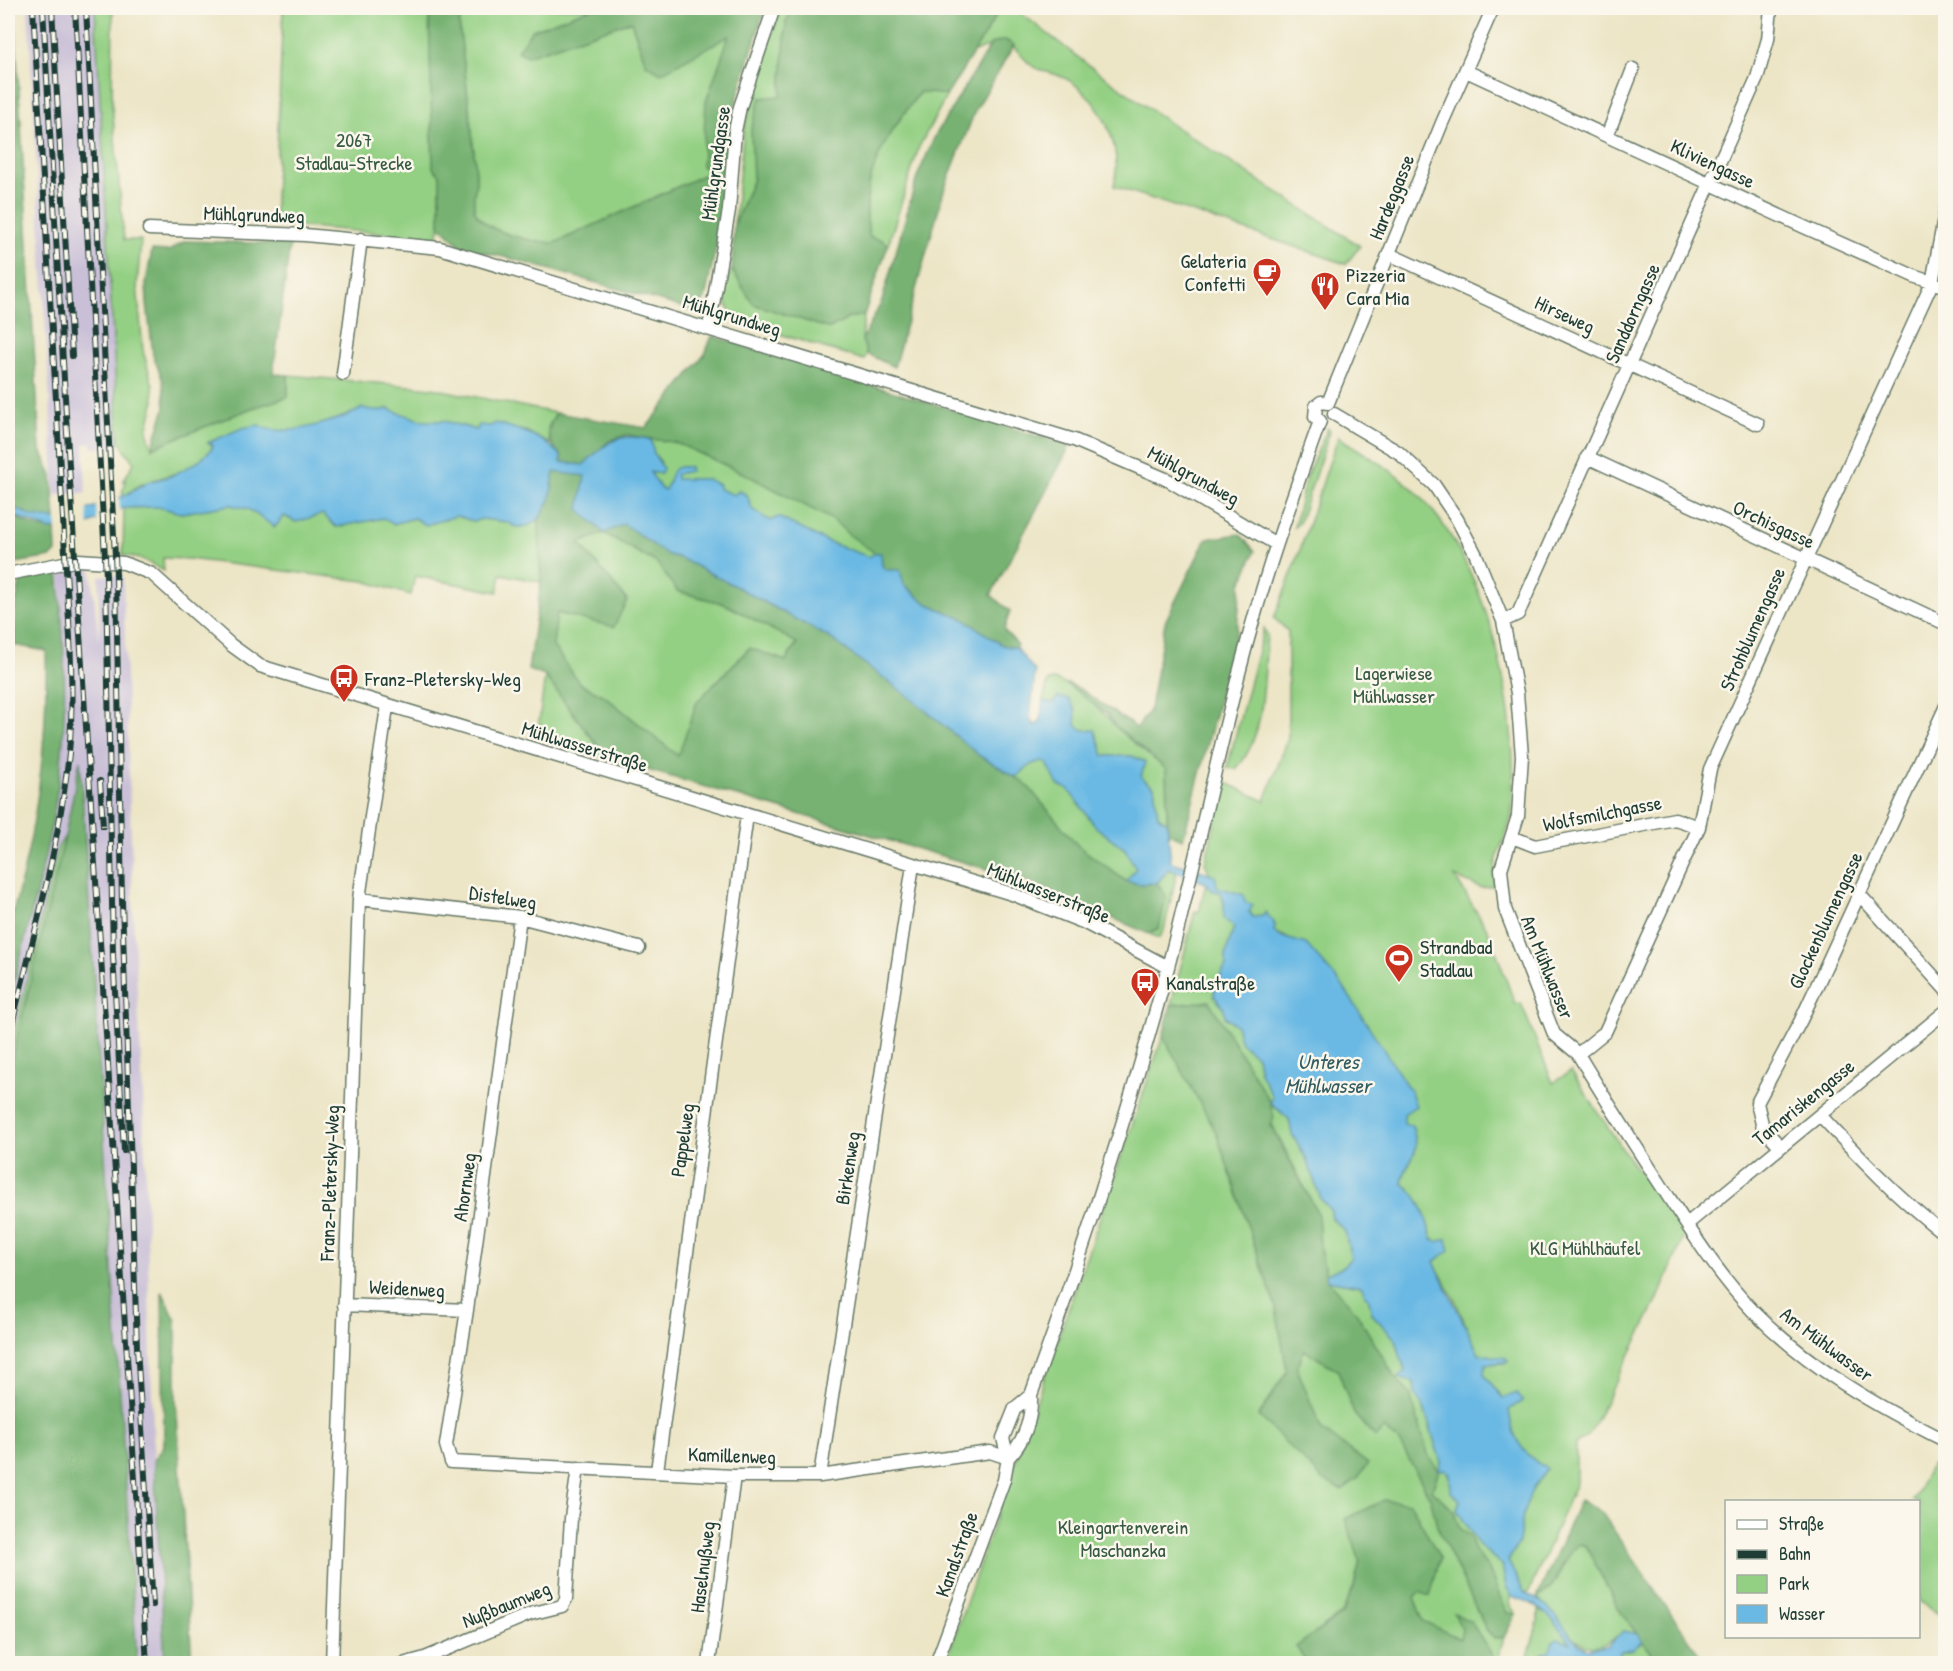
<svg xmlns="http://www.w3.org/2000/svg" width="1953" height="1671" viewBox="0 0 1953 1671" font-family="'Patrick Hand',sans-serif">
<rect width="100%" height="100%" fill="#fbf7ec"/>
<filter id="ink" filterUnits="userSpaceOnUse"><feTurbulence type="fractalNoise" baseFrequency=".0167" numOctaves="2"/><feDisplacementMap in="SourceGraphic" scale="12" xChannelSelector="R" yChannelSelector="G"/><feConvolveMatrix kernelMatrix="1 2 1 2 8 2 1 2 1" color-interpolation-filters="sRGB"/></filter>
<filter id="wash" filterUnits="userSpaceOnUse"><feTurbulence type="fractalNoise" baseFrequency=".008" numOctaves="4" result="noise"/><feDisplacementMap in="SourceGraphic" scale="24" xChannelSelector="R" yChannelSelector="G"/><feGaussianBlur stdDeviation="1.35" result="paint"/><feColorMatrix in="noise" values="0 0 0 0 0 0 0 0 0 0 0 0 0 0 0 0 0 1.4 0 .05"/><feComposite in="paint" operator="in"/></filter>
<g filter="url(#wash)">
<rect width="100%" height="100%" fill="#ece5c6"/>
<!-- industrial -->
<path fill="#c9bfd7" d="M28 8H95L119 441 117 447 93 448 92 443 84 444 86 493 55 495Z
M91 568 99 642V576L123 575 134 936 143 1095 154 1460 165 1663H137L79 764 65 836 58 847 8 1060V1008L45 852 60 769 65 685 60 570Z"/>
<!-- green -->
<path fill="#94d084" stroke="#5a865c" stroke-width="1.5" d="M95 8H113L112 105 124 240H141L137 285 143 351 153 386 154 403 147 430 152 448 252 408 288 397V375L432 388 556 413 548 427 550 444 526 431 490 426 477 430 444 421H423L388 409 376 411 363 408C342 420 280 440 259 425L209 442 213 444C205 473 162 474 140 485 134 488 130 492 124 496L122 493 126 481H123L134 463 119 441 118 427Z
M283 8H429L433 168 440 175V226L437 238 274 224Z
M463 8H592L532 30 527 56 631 21 646 64 730 35 706 102 708 173 555 243C534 242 491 234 478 216 469 205 477 188 476 175 472 124 465 74 459 23Z
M780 8H793L786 22 781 96 751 129 753 179 734 225 744 129Z
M1001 8H1014L1087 64 1171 124 1360 246 1346 264 1114 186C1123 146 1103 104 1070 81 1059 73 1042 73 1031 65 1021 57 1016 46 1005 40L972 53Z
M920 92 947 95 919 147 888 245 882 240 870 237C856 178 887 136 920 92Z
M732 270 754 304 830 329 849 318 864 315 862 340 867 354 864 360 734 320 721 292Z
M1328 428 1330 431 1299 523 1294 527 1306 477Z
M1338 437C1370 457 1404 476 1428 505 1492 580 1520 715 1512 811 1511 827 1501 843 1497 859 1494 867 1494 877 1494 886L1481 888 1455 877 1489 932 1515 1004 1521 1003 1553 1083 1571 1071 1625 1153 1685 1234 1657 1301 1588 1436 1576 1443V1483L1529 1592H1524L1508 1561 1519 1542 1523 1514 1532 1490 1547 1469C1522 1454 1512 1438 1509 1410L1522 1401 1503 1398 1484 1375 1485 1364 1507 1363 1479 1355 1454 1298 1434 1262 1446 1239 1437 1242 1432 1239C1425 1216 1422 1197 1402 1183 1406 1158 1423 1160 1412 1126L1404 1124 1287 937 1274 932 1275 925 1265 912 1263 916 1253 917 1242 898 1243 895 1216 887 1205 863 1225 782 1265 801 1288 738V631L1274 618 1296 562Z
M662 439 677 443 747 475 833 520 875 553 869 557 828 542 778 517 770 521 751 509 747 495 739 491 734 495 719 489V485L707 479H675L676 474 690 471V467C667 465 674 476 665 491L660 489 650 472 661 474V462L654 454 651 440Z
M231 505 248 509 275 527 284 516 296 522 323 514 336 527 384 518 393 524 414 518 426 525 456 516 473 521 482 519 508 522 516 527 528 526 539 519 541 582 501 574 498 592 415 576 411 595 364 581 189 559 163 558 164 571 142 559 123 555 124 508 159 507 181 513Z
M604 533 657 563 677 591 725 604 797 642 786 661 749 648 697 702 679 757 603 695 580 684 552 646 556 613 613 626 627 600 579 543Z
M1264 628 1267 635C1263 679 1267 735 1236 769L1227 768Z
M545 676 607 758 537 738Z
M1055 680C1078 687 1099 709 1115 726 1130 742 1149 755 1166 769L1167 822 1158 816 1154 787 1141 777 1132 756H1104L1095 730 1083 731 1076 725 1075 710 1043 701 1048 681Z
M1043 761 1047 763 1058 785 1068 789 1096 827 1125 849 1137 869 1126 881 1078 846 1025 783 1016 777 1032 764Z
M65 836 8 1076V1060L58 847Z
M1169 869 1177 872 1164 930 1159 938 1147 933 1159 928 1166 896 1157 883Z
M1206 883 1213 891 1220 892 1234 927 1226 953V966L1215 985 1214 996 1225 1009V1017L1236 1025 1241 1043 1257 1056 1260 1072 1273 1098 1270 1103 1289 1119 1292 1134 1306 1158 1321 1199 1331 1211 1332 1219 1345 1231 1351 1258 1340 1269 1326 1273 1320 1250 1318 1214 1209 1001 1171 1005 1195 911 1199 912Z
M1163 1036 1216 1132 1276 1308 1287 1371 1259 1416 1368 1464 1321 1429 1297 1368 1304 1350 1338 1370 1354 1414 1375 1437 1384 1428 1399 1442 1414 1468 1431 1500 1437 1526 1486 1629 1494 1639 1504 1637 1497 1661 1499 1663H1495L1496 1661 1471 1622 1455 1614 1462 1630 1460 1639 1423 1621 1414 1597 1419 1592 1429 1595 1440 1558 1410 1503 1346 1519 1360 1561 1354 1586 1342 1613 1296 1647 1308 1663 945 1664Z
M1327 1280 1361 1286 1369 1300 1372 1314 1396 1340 1405 1371 1414 1381 1415 1394 1424 1408 1441 1462 1450 1475 1451 1492 1460 1500 1457 1510 1479 1545 1502 1565 1506 1586 1512 1597 1509 1604 1516 1614H1507L1488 1568 1475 1551 1470 1536 1460 1529 1453 1510 1432 1490 1439 1470 1429 1457 1409 1394 1396 1379Z
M1931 1465 1945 1474V1618L1919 1601 1918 1502 1913 1501Z
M1579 1544 1586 1546 1618 1608 1637 1634 1624 1631C1577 1671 1570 1625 1537 1598 1559 1589 1561 1558 1579 1544Z
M1538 1609 1550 1616 1572 1644 1553 1642 1551 1650 1540 1655 1537 1663 1526 1664 1538 1621Z
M1642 1642 1658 1663 1616 1664 1621 1651 1633 1649Z"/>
<!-- forest -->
<path fill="#77b272" stroke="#4b7853" stroke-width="1.5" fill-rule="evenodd" d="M8 8H14L40 448 52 476 55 520 32 516 8 505Z
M429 8H463L459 23C465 74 472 124 476 175 477 188 469 205 478 216 491 234 534 242 555 243L708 173 702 166 706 102 729 36 661 73 646 64 631 21 527 56 517 51 532 30 592 8H765L735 105 719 232 705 299 695 311 509 258 463 248 440 226V175L433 168Z
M793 8H1001L947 95 920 92C887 134 856 180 870 237L882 240 888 245 864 315 849 318 830 329 753 304 732 270 734 225 753 179 751 129 760 98 781 96 786 22Z
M1005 40 1014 45 975 111 944 190 894 367 867 354 862 340 882 301 917 177 935 136 991 44Z
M185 241 290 244 273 374 288 375V397L252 408 152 448 165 408 163 381 153 355 147 303 146 282 152 250 169 251Z
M712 336 1070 446 991 595 1010 611 1004 630 1017 644 1016 648 1002 645 965 620 926 603 882 566 880 553H875L848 534 833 520 747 475 677 443 627 435 609 441 583 465 561 462V456C546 439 545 433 556 413L646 428 705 354Z
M554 471 586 476 624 524 666 554 680 558 737 587 830 638 912 699 980 756 1025 783 1078 846 1126 881 1141 884 1157 883 1166 896 1159 929 1147 933 1024 880 607 758 545 676 528 670 541 582 539 519 550 500ZM604 533 657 563 677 591 725 604 797 643 786 661 750 648 697 702 678 756 603 695 580 684 553 646 557 613 614 627 627 600 579 543Z
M8 513C21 520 40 532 55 529L56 552 51 557 8 564Z
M1240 534 1255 551 1241 584 1237 630 1183 839 1168 833 1166 769 1114 725 1107 714 1066 683 1080 689 1137 728 1150 709 1165 622 1206 539Z
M58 571C64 638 68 705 60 772 50 852 26 930 8 1008V918L11 919C37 831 48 742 46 651L13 645 15 608 20 582Z
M80 760 137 1663H8V1076L65 836Z
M1209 1001 1270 1102 1274 1117 1271 1126 1318 1214 1320 1250 1327 1280 1356 1312 1396 1379 1410 1394 1429 1457 1439 1470 1432 1490 1453 1510 1460 1529 1470 1536 1475 1551 1488 1568 1507 1613 1516 1614 1504 1637 1494 1639 1486 1629 1437 1526 1431 1500 1414 1468 1399 1442 1384 1428 1375 1437 1354 1414 1338 1370 1304 1350 1297 1368 1321 1429 1368 1464 1357 1479 1342 1490 1323 1480 1259 1416 1287 1371 1276 1308 1216 1132 1163 1036 1171 1005Z
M162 1291 176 1321V1399L192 1663H165L154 1460 164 1446Z
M1384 1500 1410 1503 1440 1558 1430 1596 1419 1592 1414 1597 1423 1621 1460 1639 1462 1630 1454 1613 1471 1622 1496 1661 1495 1663H1308L1296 1647 1342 1614 1354 1587 1360 1561 1345 1519Z
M1580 1500 1602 1513 1705 1663H1658L1618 1608 1586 1546 1579 1544C1560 1558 1560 1588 1537 1598Z"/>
<!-- water -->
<path fill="#6ab9e4" stroke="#447b8c" stroke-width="1.5" d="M363 408 376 411 388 409 423 421H444L477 430 479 425 490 426 496 423C521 430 543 436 561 456V462L583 465C607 443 617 431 651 440L654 454 663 468 661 474 650 472 661 489 665 490C674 475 667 465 690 467V471L676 474V479H707L719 485V489L734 495 739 491 747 495 752 509 770 521 778 517 828 542 869 557 875 553H881L882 566 887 570H900L904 585 926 603 965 620 1002 645 1016 648 1035 671 1030 719 1034 725 1040 723 1043 701 1053 703 1058 697 1069 699 1075 710 1076 725 1083 730H1095L1104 756H1132L1145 762 1141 777 1154 787 1158 816 1167 822 1171 862 1212 874 1216 878 1217 887 1244 895 1245 902 1253 905 1249 912 1253 917 1263 916 1266 912 1275 925 1274 932 1279 936 1306 944 1342 985 1411 1092 1416 1106 1404 1114V1124L1412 1126C1423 1160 1406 1157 1402 1183 1422 1197 1425 1216 1432 1239L1437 1242 1447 1239 1450 1250 1434 1262 1479 1354 1506 1358 1508 1362 1485 1364 1484 1375 1503 1398 1517 1393 1522 1401 1509 1410C1512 1438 1522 1454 1547 1469L1532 1490 1523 1514 1519 1542 1508 1561 1524 1592 1547 1606 1579 1645 1588 1649 1607 1646 1624 1631 1637 1634 1642 1642 1633 1649 1621 1651 1615 1663H1537L1540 1655 1550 1650 1553 1642 1558 1639 1571 1643C1556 1622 1539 1601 1512 1597L1506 1586 1502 1565 1479 1545 1457 1510 1460 1500 1451 1492 1450 1475 1446 1470H1439L1441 1462 1424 1408 1415 1394 1414 1382 1398 1378 1405 1371 1396 1340 1372 1314 1369 1300 1361 1286 1327 1280 1326 1273 1340 1269 1351 1258 1345 1231 1332 1218 1331 1211 1321 1199 1306 1158 1292 1134 1289 1119 1270 1102 1273 1098 1260 1072 1257 1056 1241 1043 1236 1025 1225 1017 1224 1009 1214 996 1215 985 1226 966V953L1234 927 1224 919V901L1220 892 1213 891 1206 883 1169 869 1157 883 1141 884 1126 881 1136 869 1125 849 1096 827 1068 789 1058 785 1047 763 1042 761 1032 764 1016 777 980 756 912 699 830 638 737 587 680 558 666 554 624 524 604 533 579 509 585 476 554 472 550 500 539 519 528 526 516 527 507 522 482 519 474 521 456 516 426 525 414 518 393 524 383 518 336 527 323 514 296 522 284 516 275 527 248 509 231 505 181 513 159 507 124 508 89 524 50 530 8 513V505L32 516 60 520 124 496 148 482 171 476 196 463 211 450 213 445 208 443 242 428 259 425C280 440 342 420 363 408Z"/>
<!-- pier -->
<path fill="#ece5c6" d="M119 494 120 513 97 523 96 503Z
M87 506 89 527 57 532 56 517Z"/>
</g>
<g filter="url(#ink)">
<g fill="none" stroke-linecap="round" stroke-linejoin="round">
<!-- minor casing -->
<g stroke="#677867" stroke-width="15">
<path id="minor" d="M1466 71 1802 226 1916 277 1946 287
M1607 136 1633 69
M149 229 305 235 440 248 1074 440 1168 480 1276 544
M1389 254 1758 424
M709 328 729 210 735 131 740 107 774 8
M343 374 361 239
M1328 403 1442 123 1493 8
M1334 414 1398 452 1434 485 1457 519 1476 555 1503 621 1517 693 1522 756 1518 816 1501 869 1505 909 1554 1034 1578 1054C1606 1101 1636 1147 1666 1193 1692 1233 1720 1277 1753 1311 1808 1367 1876 1406 1946 1441
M1320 421 1315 417 1316 406 1321 402 1328 403
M1587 457 1946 624
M8 574 79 560 124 563 152 574 231 645 260 666 1012 894 1085 923 1168 967
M1503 621 1518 614 1757 78 1768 39 1771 8
M1512 837 1535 846 1675 819 1699 827
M1859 894 1946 990
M359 899 520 917 639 948
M520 917 467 1310 446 1445 451 1462 734 1476H820L990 1452 1008 1458
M1578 1054 1605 1032 1699 827 1710 769 1932 283 1946 208
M1820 1115C1860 1158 1899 1199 1946 1235
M1780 1146 1763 1128 1757 1103 1801 1020 1946 706
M1687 1224 1946 1011
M344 1305 467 1310
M1008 1458C1025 1440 1032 1420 1031 1395 1083 1253 1128 1113 1168 967 1197 858 1218 748 1248 639 1268 565 1294 493 1320 421
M657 1471 747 815
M820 1476 913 865
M332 1664 359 899 387 707
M403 1664 425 1658 530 1614 562 1606 566 1599 571 1518 578 1468
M709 1664 734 1476
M936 1664 1004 1480 1008 1458 1003 1438 1015 1408 1031 1395"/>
</g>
<!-- minor -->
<use href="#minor" stroke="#fff" stroke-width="12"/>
<!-- rail casing -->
<g stroke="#1f3d34" stroke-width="6">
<path id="rail" d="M43 8 68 450 147 1664
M52 8 72 356
M75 8 106 576 113 956 124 1151
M86 8 116 575 122 902 137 1347 153 1605
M100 781 103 826
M8 1041C29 952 56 861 67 770 73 726 72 682 70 638L33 8"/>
</g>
<!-- rail -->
<use href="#rail" stroke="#fbf7ec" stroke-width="4" stroke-dasharray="11" stroke-linecap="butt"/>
</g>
</g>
<!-- icons -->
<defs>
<g id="cafe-pin" transform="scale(1.5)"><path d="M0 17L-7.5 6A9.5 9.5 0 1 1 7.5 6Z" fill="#c8321e" stroke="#fbf7ec"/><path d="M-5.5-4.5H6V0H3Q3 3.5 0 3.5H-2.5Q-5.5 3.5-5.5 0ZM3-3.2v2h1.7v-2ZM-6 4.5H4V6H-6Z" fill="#fff"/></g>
<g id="restaurant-pin" transform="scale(1.5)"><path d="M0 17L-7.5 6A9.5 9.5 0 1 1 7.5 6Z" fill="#c8321e" stroke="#fbf7ec"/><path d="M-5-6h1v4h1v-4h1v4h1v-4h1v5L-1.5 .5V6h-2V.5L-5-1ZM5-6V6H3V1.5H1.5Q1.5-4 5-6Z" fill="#fff"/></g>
<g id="bus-pin" transform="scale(1.5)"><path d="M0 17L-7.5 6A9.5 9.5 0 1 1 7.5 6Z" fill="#c8321e" stroke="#fbf7ec"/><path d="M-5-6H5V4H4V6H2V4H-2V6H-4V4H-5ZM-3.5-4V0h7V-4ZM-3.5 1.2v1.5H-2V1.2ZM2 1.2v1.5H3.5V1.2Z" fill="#fff"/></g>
<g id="stadium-pin" transform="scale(1.5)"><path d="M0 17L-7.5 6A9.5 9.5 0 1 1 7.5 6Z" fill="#c8321e" stroke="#fbf7ec"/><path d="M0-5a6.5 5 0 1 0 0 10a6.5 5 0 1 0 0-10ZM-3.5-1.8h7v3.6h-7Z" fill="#fff"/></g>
</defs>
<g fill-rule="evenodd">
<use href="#cafe-pin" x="1267" y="272"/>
<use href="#restaurant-pin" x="1325" y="286"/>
<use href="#bus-pin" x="344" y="678"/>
<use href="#stadium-pin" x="1399" y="958"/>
<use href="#bus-pin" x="1145" y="982"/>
</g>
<g text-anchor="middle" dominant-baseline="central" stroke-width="5" stroke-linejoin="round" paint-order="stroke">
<!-- park labels -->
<g font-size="20" fill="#365a44" stroke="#fbf7ec">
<text x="354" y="139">2067<tspan x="354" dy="23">Stadlau-Strecke</tspan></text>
<text x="1394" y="672">Lagerwiese<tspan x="1394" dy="23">Mühlwasser</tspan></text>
<text x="1585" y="1247">KLG Mühlhäufel</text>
<text x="1123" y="1526">Kleingartenverein<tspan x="1123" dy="23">Maschanzka</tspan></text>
</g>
<!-- street labels -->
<g font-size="20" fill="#1f3d34" stroke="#fbf7ec">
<text transform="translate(715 163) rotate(-82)">Mühlgrundgasse</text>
<text transform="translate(1713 163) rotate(25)">Kliviengasse</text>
<text transform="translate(1391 197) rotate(-68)">Hardeggasse</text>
<text transform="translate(254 214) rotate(2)">Mühlgrundweg</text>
<text transform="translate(1632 313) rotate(-66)">Sanddorngasse</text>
<text transform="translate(1565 314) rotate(25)">Hirseweg</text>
<text transform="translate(732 315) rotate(17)">Mühlgrundweg</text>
<text transform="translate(1194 475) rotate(29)">Mühlgrundweg</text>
<text transform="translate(1774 524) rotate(25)">Orchisgasse</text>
<text transform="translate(1752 629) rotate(-66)">Strohblumengasse</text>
<text transform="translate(585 746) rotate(17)">Mühlwasserstraße</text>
<text transform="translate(1602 813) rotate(-11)">Wolfsmilchgasse</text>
<text transform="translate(1049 892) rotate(22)">Mühlwasserstraße</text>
<text transform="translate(503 897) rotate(9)">Distelweg</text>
<text transform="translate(1825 920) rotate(-65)">Glockenblumengasse</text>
<text transform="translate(1548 967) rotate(68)">Am Mühlwasser</text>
<text transform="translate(1803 1102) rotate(-39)">Tamariskengasse</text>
<text transform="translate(682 1140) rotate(-82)">Pappelweg</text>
<text transform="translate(847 1168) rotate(-81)">Birkenweg</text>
<text transform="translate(329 1183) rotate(-88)">Franz-Pletersky-Weg</text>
<text transform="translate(464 1187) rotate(-82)">Ahornweg</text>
<text transform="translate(407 1288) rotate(3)">Weidenweg</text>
<text transform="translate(1827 1344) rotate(37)">Am Mühlwasser</text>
<text transform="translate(732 1455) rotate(2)">Kamillenweg</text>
<text transform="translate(956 1554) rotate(-70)">Kanalstraße</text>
<text transform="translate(702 1567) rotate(-83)">Haselnußweg</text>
<text transform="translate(506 1604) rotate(-22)">Nußbaumweg</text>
</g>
<!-- poi labels -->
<g font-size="20" fill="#1f3d34" stroke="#fbf7ec" text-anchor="start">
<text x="1246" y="260" text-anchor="end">Gelateria<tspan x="1246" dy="23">Confetti</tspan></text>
<text x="1346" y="274">Pizzeria<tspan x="1346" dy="23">Cara Mia</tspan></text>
<text x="365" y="678">Franz-Pletersky-Weg</text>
<text x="1420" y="946">Strandbad<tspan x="1420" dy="23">Stadlau</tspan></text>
<text x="1166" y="982">Kanalstraße</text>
</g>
<!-- water labels -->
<g font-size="21" font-style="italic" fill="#325c60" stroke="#fbf7ec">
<text x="1328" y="1061">Unteres<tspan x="1328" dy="24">Mühlwasser</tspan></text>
</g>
</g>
<!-- margin -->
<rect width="1953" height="1671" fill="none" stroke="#fbf7ec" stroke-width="30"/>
<!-- legend -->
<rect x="1725" y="1500" width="195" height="138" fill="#fbf7ec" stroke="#a3ada2" stroke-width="1.5"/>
<rect x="1737" y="1520" width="30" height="9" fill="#ffffff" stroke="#a3ada2" stroke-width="1.5"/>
<text x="1779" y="1530" font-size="18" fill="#1f3d34">Straße</text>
<rect x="1737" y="1550" width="30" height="9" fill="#1f3d34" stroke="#a3ada2" stroke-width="1.5"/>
<text x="1779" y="1560" font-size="18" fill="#1f3d34">Bahn</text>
<rect x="1737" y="1575" width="30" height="18" fill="#94d084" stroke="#a3ada2" stroke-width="1.5"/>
<text x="1779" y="1590" font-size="18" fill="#1f3d34">Park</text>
<rect x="1737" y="1605" width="30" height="18" fill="#6ab9e4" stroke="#a3ada2" stroke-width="1.5"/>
<text x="1779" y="1620" font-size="18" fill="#1f3d34">Wasser</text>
</svg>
